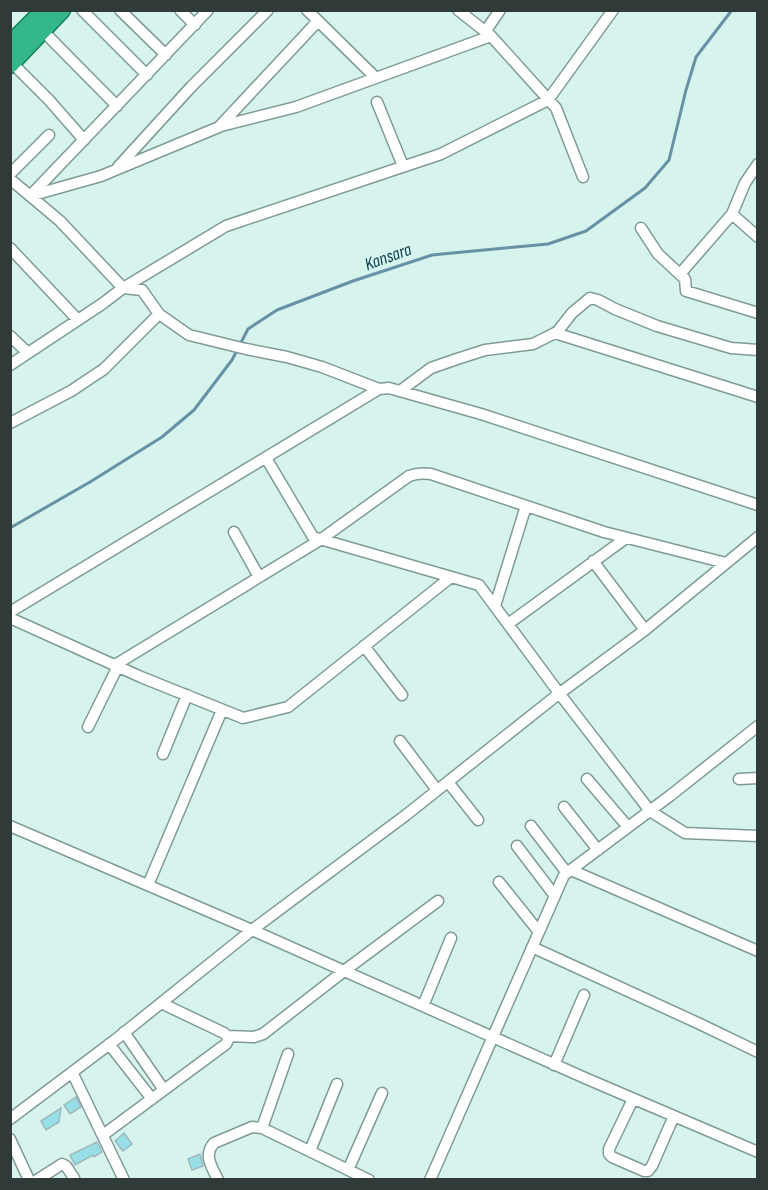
<svg xmlns="http://www.w3.org/2000/svg" width="768" height="1190" viewBox="0 0 768 1190" font-family="'Sofia Sans Condensed',sans-serif">
<rect width="100%" height="100%" fill="#d7f3ee"/>
<g fill="none" stroke-linecap="round" stroke-linejoin="round">
<!-- stream -->
<path stroke="#6792a5" stroke-width="3" d="M10 528 90 482 162 437 194 410 232 360 248 329 277 310 353 281 432 255 548 244 586 231 645 188 669 160 686 90 696 57 732 10"/>
</g>
<!-- building -->
<path fill="#97dee6" stroke="#9eb9bd" stroke-width="1.5" d="M76 1097 81 1107 70 1114 64 1105Z
M61 1108 59 1122 46 1130 41 1121Z
M124 1133 132 1144 123 1151 115 1141Z
M97 1142 102 1152 94 1157 93 1155 75 1165 70 1155Z
M200 1154 203 1166 192 1170 188 1159Z"/>
<g fill="none" stroke-linecap="round" stroke-linejoin="round">
<!-- minor casing -->
<g stroke="#809b96" stroke-width="13">
<path id="minor" d="M82 10 147 75
M120 10 166 55
M180 10 195 25
M208 10 30 196 101 176 219 127 318 21
M307 10 376 78
M458 10 491 36 556 108 583 177
M43 31 117 106
M485 32 500 10
M12 63 49 100 84 140
M377 102 403 166
M221 126 296 107 491 36
M758 164 745 183 732 214 758 237
M118 167 191 87 268 10
M10 174 49 135
M10 179 60 221 123 288 102 304 10 365
M641 228 658 254 685 279 686 291 758 313
M10 248 78 320
M680 274 732 214
M123 288 226 226 441 154 548 100 613 10
M123 288 142 290 159 314 189 335 246 349 287 357 322 367 379 389
M555 333 758 397
M10 336 28 353
M400 391 431 368 457 359 485 350 533 344 555 333 558 331 572 313 590 298 598 300 615 309 657 326 731 348 758 350
M10 423 71 391 104 369 159 314
M266 458 313 537 479 585 559 693 650 811 685 833 758 836
M234 532 259 577
M593 561 645 630
M495 606 526 506
M10 612 379 389 389 388 481 414 758 505
M10 618 141 677 243 718 288 707 451 577
M508 624 626 538
M364 646 402 695
M115 665 320 540 409 476C417 473 423 473 431 474L604 532 726 563
M88 727 118 666
M400 741 437 790
M163 754 187 695
M587 779 628 827
M739 779 758 778
M448 782 478 820
M564 807 598 850
M10 826 252 930 585 1078 758 1152
M531 826 567 873
M517 846 555 896
M571 870 758 951
M499 882 539 932
M148 885 222 710
M532 947 700 1024 758 1052
M423 1006 451 938
M124 1032 164 1090
M227 1036 254 1037 263 1034 344 971 438 901
M109 1044 152 1099
M554 1065 584 995
M72 1072 124 1180
M633 1099 609 1149V1154L612 1157 644 1171H648L652 1166 674 1116
M10 1119 115 1040 252 930 406 815 556 696 645 630 758 537
M262 1128 288 1054
M103 1135 226 1044 228 1040 227 1036 224 1033 161 1003
M10 1139 29 1180
M310 1151 337 1084
M348 1170 382 1093
M37 1180 62 1164 66 1166 74 1178
M218 1180C212 1167 203 1155 214 1143L252 1127 262 1128 369 1180
M430 1180 564 875 671 795 758 726"/>
</g>
<!-- trunk casing -->
<g stroke="#11805a" stroke-width="19">
<path id="trunk" d="M10 44 44 10
M10 65 62 10"/>
</g>
<!-- minor -->
<use href="#minor" stroke="#fff" stroke-width="10"/>
<!-- trunk -->
<use href="#trunk" stroke="#34b788" stroke-width="16"/>
</g>
<g text-anchor="middle" dominant-baseline="central" stroke-width="4.5" stroke-linejoin="round" paint-order="stroke">
<!-- water labels -->
<g font-size="18" font-style="italic" fill="#063b4e" stroke="#d7f3ee">
<text transform="translate(388 257) rotate(-20)">Kansara</text>
</g>
</g>
<!-- border -->
<rect width="768" height="1190" fill="none" stroke="#303b39" stroke-width="24"/>
</svg>
